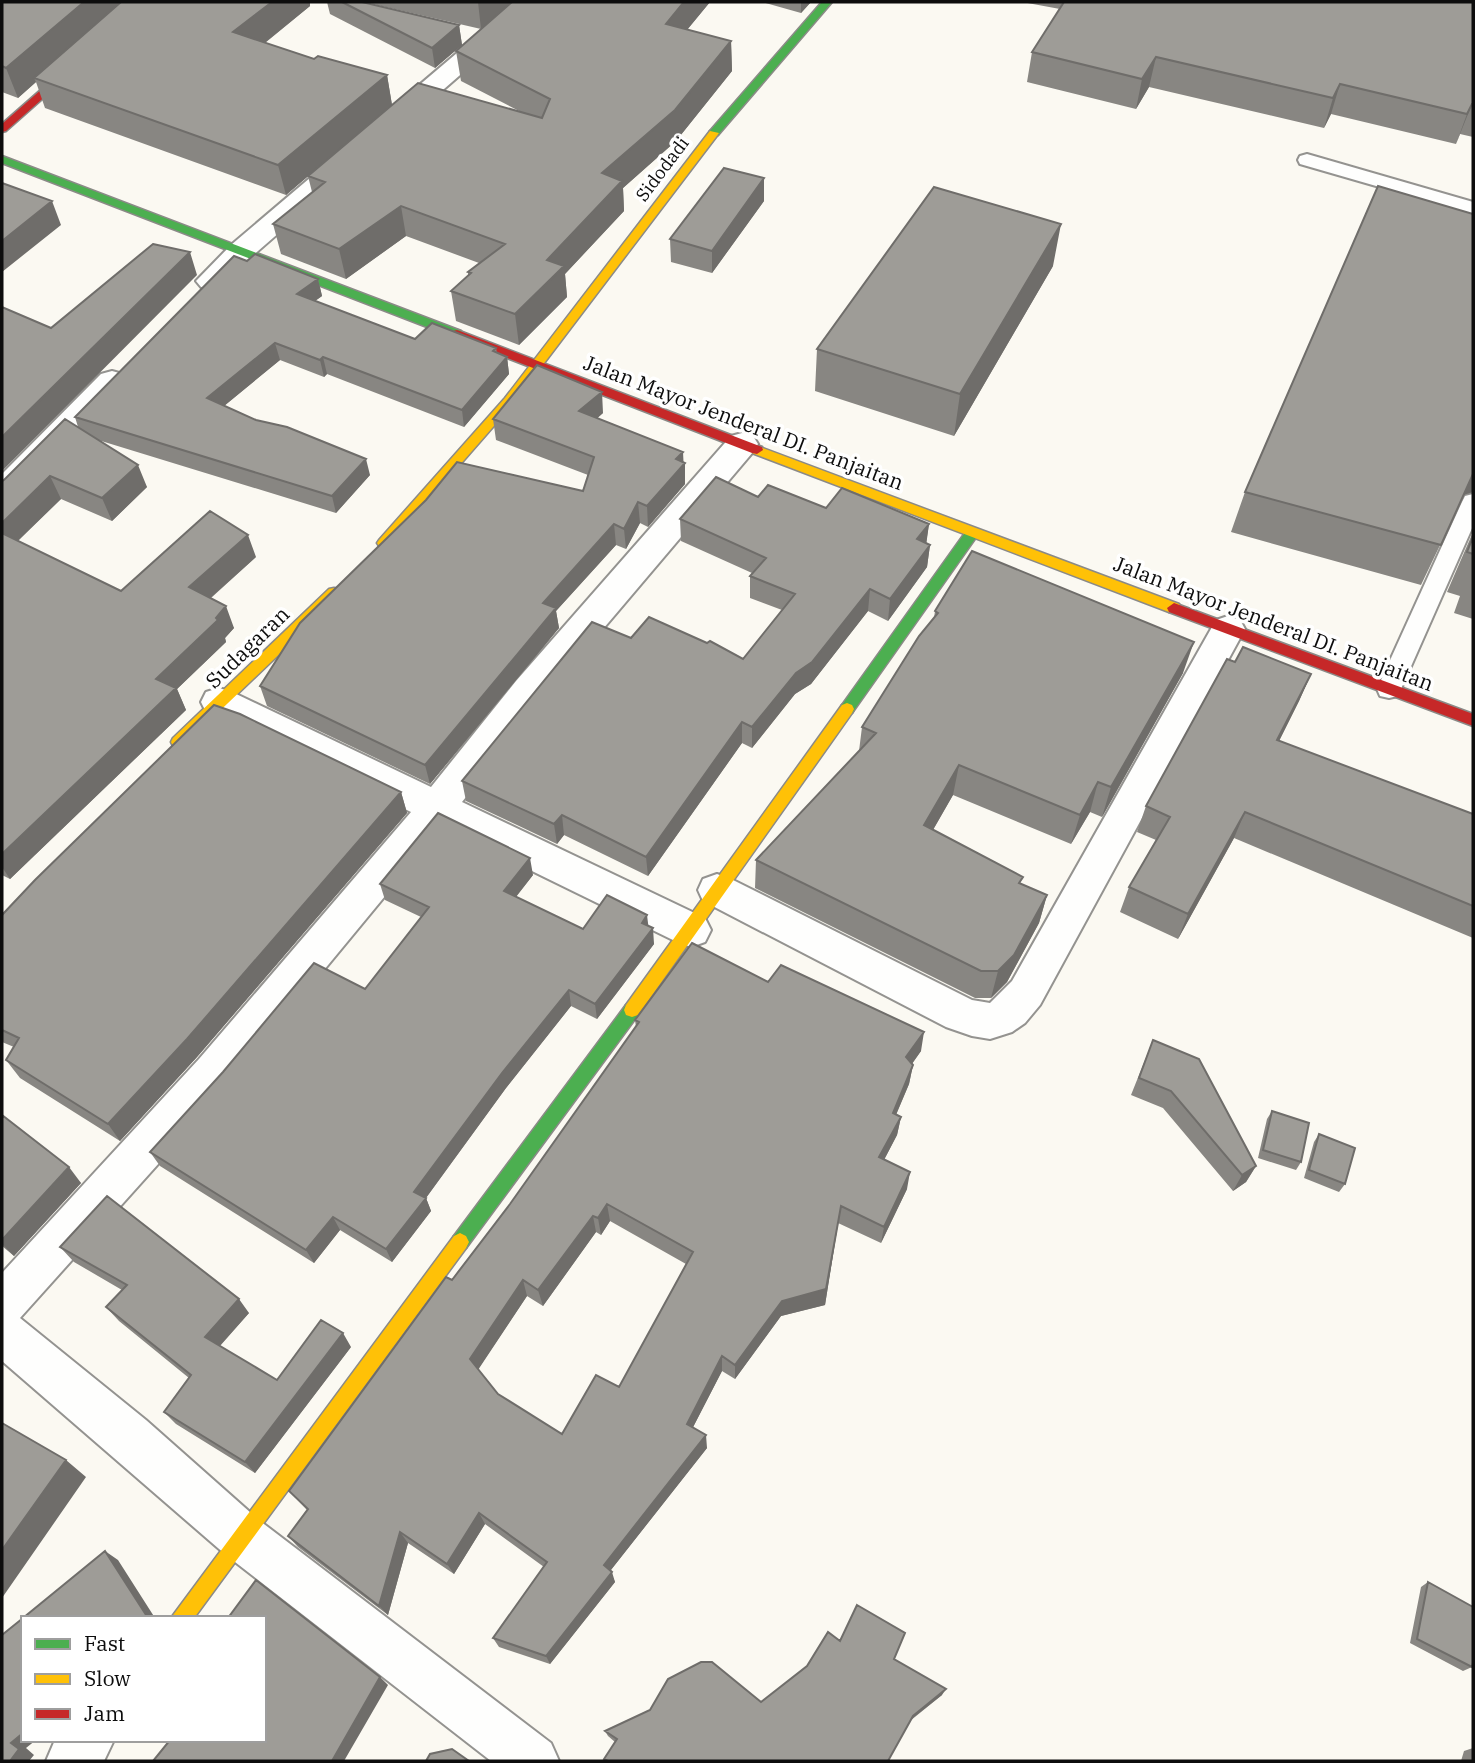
<svg xmlns="http://www.w3.org/2000/svg" width="1475" height="1763" viewBox="0 0 1475 1763" font-family="'IBM Plex Serif',serif">
<rect width="100%" height="100%" fill="#fbf9f2"/>
<g fill="none" stroke-linecap="round" stroke-linejoin="round">
<!-- lane casing -->
<g stroke="#949390" stroke-width="4">
<path id="lane" d="M1307 154 1473 202V214L1300 164 1298 160 1300 156Z
M1473 494V526L1401 689 1398 696 1389 698 1380 696 1377 689 1462 502 1465 496Z"/>
</g>
<!-- street casing -->
<g stroke="#949390" stroke-width="4">
<path id="street" d="M517 2H544L251 257C236 272 224 293 201 287L196 281 231 245Z
M112 371 123 374 127 381 123 388 13 501 2 504V474L101 374Z
M742 433 753 436 758 444 753 452 542 701 462 802 705 918 711 930 705 942 691 947 677 942 442 827 229 1085 20 1318 146 1420 260 1521 551 1743 559 1761H491L226 1555 2 1361V1273L199 1059 411 812 206 712 201 702 206 692 219 688 232 692 431 787 516 681 731 436Z
M1228 616 1240 620 1245 629 1040 1005 1025 1023 1012 1032 990 1039 972 1036 946 1027 703 901 698 890 703 879 717 874 731 879 972 1000 990 1003 1012 981 1216 620Z
M55 1740H114L104 1761H46Z"/>
</g>
<!-- fast casing -->
<g stroke="#8b8a87" stroke-width="3">
<path id="fast" d="M822 2H832L718 135H710V131Z
M2 156 461 331 463 334 461 337H453L2 163Z
M972 528 977 530 979 533 977 536 852 713H842L840 709 842 705 967 530Z
M632 1003 638 1005 640 1010 638 1015 466 1248 460 1251 454 1248 451 1242 454 1236 626 1005Z"/>
</g>
<!-- slow casing -->
<g stroke="#8b8a87" stroke-width="3">
<path id="slow" d="M710 131 719 133 513 404 389 546H379L377 543 379 540 505 398Z
M757 446 1179 604 1181 608 1179 612H1169L752 453 751 450Z
M334 588 339 589 341 593 339 597 183 746H173L171 742 173 738 329 589Z
M847 703 852 705 854 709 852 713 638 1015 632 1017 626 1015 624 1010 626 1005 842 705Z
M460 1233 466 1236 469 1242 466 1248 194 1618H171L454 1236Z"/>
</g>
<!-- jam casing -->
<g stroke="#8b8a87" stroke-width="3">
<path id="jam" d="M141 2H152L6 131 2 132V124Z
M457 330 762 447 763 450 757 454 752 453 453 337V331Z
M1174 603 1473 714V726L1169 612 1167 608Z"/>
</g>
<!-- lane -->
<use href="#lane" fill="#fefefd" fill-rule="evenodd"/>
<!-- street -->
<use href="#street" fill="#fefefd" fill-rule="evenodd"/>
<!-- fast -->
<use href="#fast" fill="#4caf50" fill-rule="evenodd"/>
<!-- slow -->
<use href="#slow" fill="#ffc107" fill-rule="evenodd"/>
<!-- jam -->
<use href="#jam" fill="#c62828" fill-rule="evenodd"/>
</g>
<!-- wall -->
<path fill="#888682" fill-rule="evenodd" d="M2 2H310V6L265 43 314 59 387 75 392 105 519 111 461 81 456 51 481 29 364 2H710L687 30 731 41 732 71 676 141 623 188 624 211 565 274 567 297 519 345 456 321 451 291 468 276V272L479 263 406 236 346 279 281 254 273 224 312 192 308 176 286 195 45 108 36 82 18 98 2 92Z
M327 2H362L459 25 462 45 435 68 330 14Z
M762 2H811L801 13Z
M1022 2H1473V137L1460 134 1456 144 1331 114 1324 128 1149 87 1136 109 1027 82 1032 52 1060 9Z
M764 178V201L712 273 671 262 670 239Z
M1473 214V492L1464 495 1421 585 1231 532 1245 492Z
M247 261 318 279 322 296 315 301 415 339 496 348 497 353 507 357 509 374 464 427 327 374 324 377 280 360 224 406 370 475 336 513 98 440 147 487 112 521 61 499 18 541 121 591 256 557 211 598 234 628 225 638 226 642 177 689 186 710 10 879 2 875V481L78 427 75 417Z
M1053 266 954 436 815 391 817 349Z
M603 413 597 418 683 452 685 484 648 527 640 523 626 549 616 545 556 611 559 628 430 784 267 706 260 686 583 491 588 475 496 440 493 419Z
M758 497 929 524 926 543 930 545 927 567 888 621 868 611 811 684 795 694 752 748 742 743 648 876 564 835 557 844 466 801 462 781 631 638 743 659 782 610 750 598V576L752 573 681 541 680 519Z
M1473 532V619L1454 613 1460 596 1447 592Z
M935 611 1183 673 1102 817 1090 812 1071 844 953 795 933 830 1022 884 1047 895 1039 923 1007 982 991 998H975L755 888 756 860 859 751 862 727 934 618Z
M1235 662 1311 674 1299 701 1279 741 1473 814V938L1234 838 1178 939 1120 912 1129 887 1156 840 1137 832 1146 806Z
M401 792 407 813 197 1057 120 1141 20 1078 6 1060 14 1047 2 1042V915Z
M533 875 516 897 583 929 648 926 654 944 597 1019 571 1006 506 1088 426 1198 431 1211 392 1262 340 1230 314 1263 160 1166 150 1152 365 989 421 917 385 900 380 884Z
M768 982 921 1051 912 1064 913 1065 909 1084 896 1115 901 1117 897 1135 884 1160 907 1189 881 1243 838 1223 825 1305 781 1316 735 1379 722 1371 693 1427 707 1448 610 1571 615 1582 550 1664 499 1647 493 1638 544 1567 485 1524 454 1574 408 1543 388 1615 298 1547 288 1536 307 1510 289 1491 510 1204 636 1027 635 1020ZM610 1221 686 1264 619 1387 562 1434 498 1394 478 1369 527 1296 543 1306 596 1232 601 1235Z
M1153 1040 1256 1166 1246 1182 1233 1191 1163 1108 1131 1095Z
M1272 1111 1301 1162 1296 1170 1258 1158 1267 1119Z
M2 1115 81 1183 14 1256 2 1246Z
M1319 1134 1345 1184 1339 1192 1304 1178 1314 1142Z
M60 1247 249 1313 220 1346 277 1380 351 1347 255 1473 176 1424 164 1412 189 1378 119 1321 106 1307 122 1290 74 1262Z
M1428 1582 1472 1667 1463 1671 1410 1643 1421 1587Z
M840 1641 894 1659 942 1695 910 1721 888 1761H606L604 1759 615 1742 608 1736 605 1731 761 1702Z
M1473 1748V1761H1461L1464 1751Z"/>
<!-- shaded-wall -->
<path fill="#6f6d6a" d="M84 2H128L34 78 36 82 18 98 6 68Z
M272 2H310V6L241 62 233 32Z
M478 2H513L481 29Z
M684 2H710L667 54 666 24Z
M801 2H811L801 13Z
M459 25 462 45 435 68 432 48Z
M731 41 732 71 676 141 623 188 624 211 565 274 567 297 519 345 515 314 547 260 602 173Z
M1156 57 1149 87 1136 109 1142 79Z
M387 75 392 105 286 195 278 165Z
M1340 84 1331 114 1324 128 1333 98Z
M1472 104 1456 144 1467 114Z
M764 178V201L712 273V251Z
M52 201 61 225 2 272V241Z
M401 206 406 236 346 279 339 249Z
M1061 224 1053 266 954 436 960 394Z
M190 252 197 275 2 471V437Z
M318 279 322 296 301 311 297 294Z
M275 343 280 360 213 415 207 398Z
M323 357 327 374 324 377 320 360Z
M507 357 509 374 464 427 462 410Z
M602 392 603 413 582 432 579 411Z
M683 452V465L685 463V484L648 527 647 506 676 459Z
M366 459 370 475 336 513 332 496Z
M138 465 147 487 112 521 102 498Z
M1473 473V492L1463 495Z
M50 476 61 499 6 552 2 543V523Z
M638 502 640 523 626 549 624 529Z
M614 524 616 545 556 611 559 628 430 784 425 765 543 603Z
M929 524 926 546 917 539Z
M248 535 256 557 198 609 189 587Z
M930 545 927 567 888 621 890 599Z
M870 589 868 611 811 684 795 694 752 748V727L796 673Z
M226 606 234 628 225 638 226 642 177 689 186 710 10 879 2 867V854L156 679Z
M1194 642 1183 673 1102 817 1111 787Z
M1311 674 1299 701 1266 767 1277 740Z
M742 722V743L648 876 646 857Z
M959 765 953 795 919 854 924 825Z
M1098 782 1090 812 1071 844 1080 815Z
M401 792 407 813 197 1057 120 1141 108 1124Z
M1245 812 1234 838 1178 939 1188 914Z
M562 815 564 835 557 844 554 824Z
M530 858 533 875 507 908 504 891Z
M1047 895 1039 923 1007 982 991 998 998 971Z
M647 915 649 931 642 923Z
M653 928 654 944 597 1019 595 1004Z
M569 990 571 1006 506 1088 420 1206 414 1192 502 1073Z
M924 1032 921 1051 903 1076 906 1057Z
M913 1065 909 1084 889 1131 893 1113Z
M901 1117 897 1135 876 1175 879 1157Z
M1256 1166 1246 1182 1233 1191 1242 1175Z
M69 1167 81 1183 14 1256 2 1244V1240Z
M910 1172 907 1189 881 1243 884 1227Z
M426 1198 431 1211 392 1262 386 1249Z
M607 1204 610 1221 601 1235 598 1218Z
M841 1206 825 1305 781 1316 735 1379V1365Z
M593 1216 596 1232 543 1306 538 1290Z
M333 1217 340 1230 314 1263 306 1250Z
M523 1280 527 1296 476 1373 470 1359Z
M239 1299 249 1313 216 1350 205 1337Z
M343 1333 351 1347 255 1473 245 1462Z
M722 1356V1371L688 1437 687 1424Z
M706 1435 707 1448 607 1575 604 1565Z
M66 1460 86 1477 2 1598V1550Z
M479 1513 485 1524 454 1574 447 1564Z
M400 1532 408 1543 388 1615 379 1606Z
M105 1551 118 1560 155 1618H148Z
M612 1572 615 1582 550 1664 546 1656Z
M380 1677 388 1685 344 1761H332Z
M946 1689 942 1695 909 1721 913 1716Z
M23 1733V1740H36L26 1748 34 1755 29 1761H10L11 1743Z"/>
<!-- building -->
<path fill="#9e9c97" stroke="#6f6d6a" stroke-width="2" fill-rule="evenodd" d="M2 2H84L6 68 2 66Z
M121 2H272L233 32 314 59 318 56 387 75 278 165 34 78Z
M342 2H362L459 25 432 48Z
M512 2H684L666 24 731 41 675 110 602 173 622 181 547 260 564 266 515 314 451 291 471 273 468 272 505 244 401 206 339 249 273 224 325 182 308 176 418 83 542 118 550 99 456 51Z
M1064 2H1473V104H1472L1467 114 1340 84 1333 98 1156 57 1142 79 1032 52Z
M724 168 764 178 712 251 670 239Z
M2 183 52 201 2 241Z
M1378 186 1473 214V474L1441 545 1245 492Z
M934 187 1061 224 960 394 817 349Z
M153 244 190 252 2 437V307L51 328Z
M255 254 318 279 297 294 415 339 432 323 496 348 493 351 507 357 462 410 323 357 320 360 275 343 207 398 256 420 287 427 366 459 332 496 75 417 234 256 247 261Z
M537 365 602 392 579 411 683 452 676 459 685 463 647 506 638 502 624 529 614 524 543 603 556 608 425 765 260 686 300 623 426 500 457 462 583 491 594 457 493 419Z
M65 419 138 465 102 498 50 476 2 523V481L4 480Z
M716 477 758 497 768 485 826 508 842 488 929 524 917 539 930 545 890 599 870 589 812 662 796 673 752 727 742 722 646 857 562 815 554 824 462 781 592 622 631 638 649 617 707 643 710 641 743 659 795 594 750 576 766 558 680 519Z
M210 511 248 535 189 587 226 606 216 618 218 620 156 679 176 688 2 854V533L121 591Z
M1473 537V554L1467 552Z
M972 551 1194 642 1111 787 1098 782 1080 815 959 765 924 825 1023 877 1019 883 1047 895 1014 955 998 971H981L756 860 876 733 862 727 919 636 938 613 935 611Z
M1243 647 1311 674 1277 740 1473 814V906L1245 812 1188 914 1129 887 1170 817 1146 806 1227 659 1235 662Z
M214 705 240 714 401 792 187 1039 108 1124 6 1060 19 1038 2 1030V915L35 880Z
M438 813 530 858 504 891 583 929 607 895 647 915 642 923 653 928 595 1004 569 990 502 1073 414 1192 426 1198 386 1249 333 1217 306 1250 150 1152 223 1072 314 963 365 989 429 907 380 884Z
M692 943 768 982 781 965 924 1032 906 1057 913 1065 893 1113 901 1117 879 1157 910 1172 884 1227 841 1206 826 1289 782 1301 735 1365 722 1356 687 1424 706 1435 604 1565 612 1572 546 1656 493 1638 547 1562 479 1513 447 1564 400 1532 379 1606 288 1536 308 1509 289 1491 446 1277 452 1280 510 1204 639 1022 635 1020ZM607 1204 693 1252 619 1387 596 1375 562 1434 498 1394 470 1359 523 1280 538 1290 593 1216 598 1218Z
M1153 1040 1199 1059 1256 1166 1242 1175 1171 1091 1139 1078Z
M1272 1111 1309 1123 1301 1162 1263 1150Z
M2 1115 69 1167 2 1240Z
M1319 1134 1355 1148 1345 1184 1309 1170Z
M107 1196 239 1299 205 1337 277 1380 321 1320 343 1333 245 1462 164 1412 191 1375 106 1307 127 1285 60 1247Z
M2 1423 66 1460 2 1550Z
M105 1551 148 1618H23Z
M256 1580 380 1677 332 1761H153L170 1740H264V1618H228Z
M1428 1582 1473 1607V1663L1472 1667 1417 1639Z
M857 1605 905 1633 894 1659 946 1689 913 1716 888 1761H608L604 1759 617 1739 605 1731 650 1710 668 1679 701 1662H712L761 1702 807 1666 828 1632 840 1641Z
M23 1618V1733L11 1743 19 1749 10 1761H2V1635Z
M452 1749 469 1761H426L430 1754Z"/>
<g text-anchor="middle" dominant-baseline="central" stroke-width="7" stroke-linejoin="round" paint-order="stroke">
<!-- far-street labels -->
<g font-size="18" fill="#0d0d0d" stroke="#fff">
<text transform="translate(662 169) rotate(-53)">Sidodadi</text>
</g>
<!-- street labels -->
<g font-size="21" fill="#0d0d0d" stroke="#fff">
<text transform="translate(744 422) rotate(21)">Jalan Mayor Jenderal DI. Panjaitan</text>
<text transform="translate(1274 623) rotate(21)">Jalan Mayor Jenderal DI. Panjaitan</text>
<text transform="translate(247 647) rotate(-44)">Sudagaran</text>
</g>
</g>
<!-- border -->
<rect width="1475" height="1763" fill="none" stroke="#0d0d0d" stroke-width="7"/>
<!-- legend -->
<rect x="21" y="1616" width="245" height="126" fill="#ffffff" stroke="#9e9e9e" stroke-width="2"/>
<rect x="35" y="1639" width="35" height="10" fill="#4caf50" stroke="#9e9e9e" stroke-width="2"/>
<text x="84" y="1651" font-size="21" fill="#0d0d0d">Fast</text>
<rect x="35" y="1674" width="35" height="10" fill="#ffc107" stroke="#9e9e9e" stroke-width="2"/>
<text x="84" y="1686" font-size="21" fill="#0d0d0d">Slow</text>
<rect x="35" y="1709" width="35" height="10" fill="#c62828" stroke="#9e9e9e" stroke-width="2"/>
<text x="84" y="1721" font-size="21" fill="#0d0d0d">Jam</text>
</svg>
